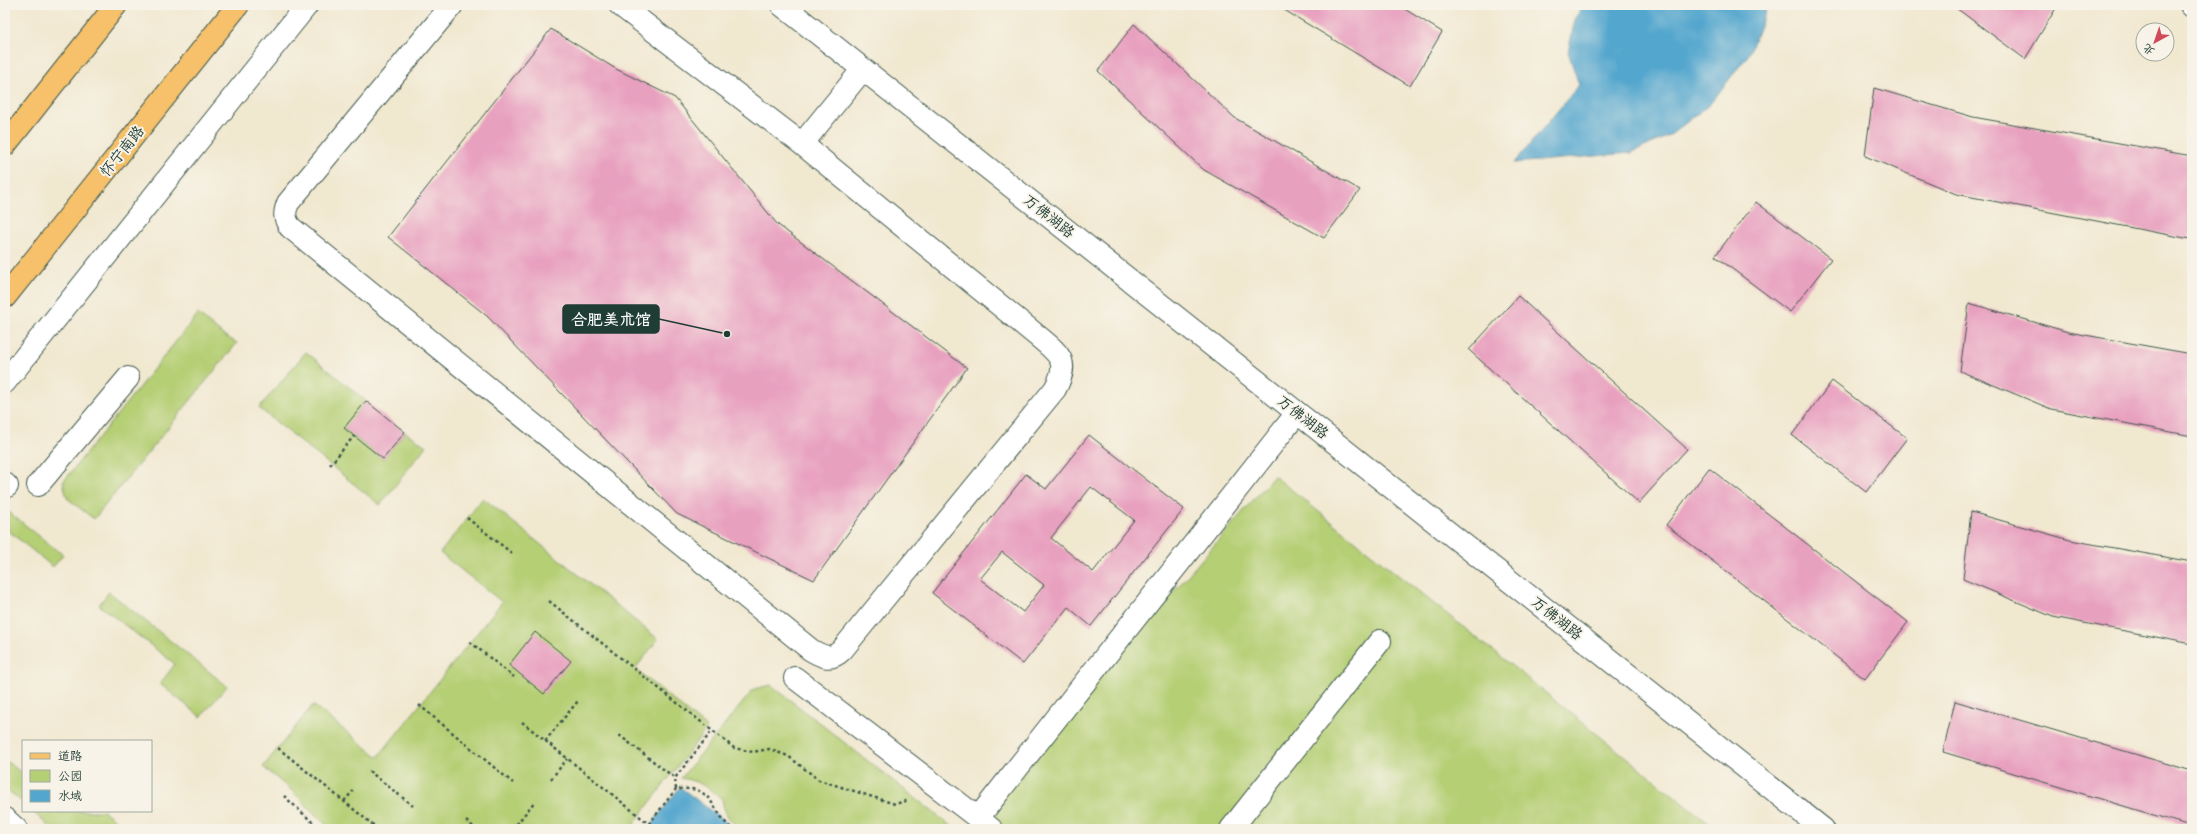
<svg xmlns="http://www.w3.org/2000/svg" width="2197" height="834" viewBox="0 0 2197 834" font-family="'Comic Neue','LXGW WenKai TC',sans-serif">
<rect width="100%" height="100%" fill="#f7f3e8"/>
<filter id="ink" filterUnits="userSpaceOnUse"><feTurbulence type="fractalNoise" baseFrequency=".025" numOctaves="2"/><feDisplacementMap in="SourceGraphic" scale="8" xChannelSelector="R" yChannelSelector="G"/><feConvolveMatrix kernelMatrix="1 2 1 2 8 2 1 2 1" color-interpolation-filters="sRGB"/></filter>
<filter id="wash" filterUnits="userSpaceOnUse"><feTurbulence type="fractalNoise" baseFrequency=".012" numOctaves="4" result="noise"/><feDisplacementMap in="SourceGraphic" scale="16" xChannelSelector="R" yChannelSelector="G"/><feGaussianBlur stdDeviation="0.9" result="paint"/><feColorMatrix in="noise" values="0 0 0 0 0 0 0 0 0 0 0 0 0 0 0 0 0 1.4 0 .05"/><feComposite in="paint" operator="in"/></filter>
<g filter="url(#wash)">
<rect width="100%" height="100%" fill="#f1e8d0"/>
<!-- green -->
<path fill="#b5cf74" stroke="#6a8654" d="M198 314 223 335 237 343 94 519 67 498 63 482Z
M306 352 366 401 344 429 383 459 405 432 426 446 380 505 259 408Z
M1274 476 1716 829H991L978 818Z
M483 498 658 639 635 669 707 728 630 829H330L290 789 263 767 313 705 378 757 502 602 440 553Z
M5 509 63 555 53 567 5 528Z
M109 592 227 686 201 717 160 684 175 664 99 605Z
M771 685 952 827 951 829H746C730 825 724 813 722 799 709 787 698 781 681 778L754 689Z
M5 760 23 774V803L5 788Z
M32 811H104L119 823 114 829H52Z"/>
<!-- water -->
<path fill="#53a6ce" stroke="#397281" d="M1583 5H1768L1749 54 1710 104 1669 136 1631 153 1514 163 1579 85 1568 52 1575 19Z
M680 787 735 829H648Z"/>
<g id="blocks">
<!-- building -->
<path fill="#e8a0bf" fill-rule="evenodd" d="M1276 5H1398L1442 32 1410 86Z
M1952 5H2058L2025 59Z
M1134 24 1235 118 1360 190 1324 238 1204 170 1098 71Z
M551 29 616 69 675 98 777 224 967 368 814 580 677 514 487 316 388 237Z
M1874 88 1973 117 2192 156 2190 239 1956 194 1865 156Z
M1756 202 1831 259 1790 312 1715 256Z
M1518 296 1687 449 1639 503 1469 350Z
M1969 303 2068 332 2192 354V436L2051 409 1960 371Z
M1832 381 1907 438 1866 492 1792 435Z
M366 401 405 432 383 459 344 428Z
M1089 435 1184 509 1091 626 1068 607 1023 664 932 593 1026 474 1046 489ZM1091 487 1134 520 1093 572 1051 538ZM1002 552 1044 585 1023 612 980 579Z
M1709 468 1908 622 1865 679 1666 525Z
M1971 512 2070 540 2192 562V644L2053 617 1963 579Z
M535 632 571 661 544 694 509 665Z
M1955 701 2192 771V807L2187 825 1943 752Z"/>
</g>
</g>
<g filter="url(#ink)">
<use href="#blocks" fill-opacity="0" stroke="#3e574b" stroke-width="1"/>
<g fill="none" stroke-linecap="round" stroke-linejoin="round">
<!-- minor casing -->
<g stroke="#3e574b" stroke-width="24">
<path id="minor" d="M452 5 288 203C284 213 284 218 290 227L811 650C823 657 831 661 842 650L1055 389C1069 363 1062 356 1040 338L802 144 620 5
M782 5 1823 829
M2191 5 2192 6
M802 144 863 69
M5 382 307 5
M5 484 7 486
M38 485 128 378
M795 678 978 818
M5 819 16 829
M991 829 978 818 1297 413
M1231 829 1380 641"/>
</g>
<!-- major casing -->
<g stroke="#3e574b" stroke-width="24">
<path id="major" d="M5 145 116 5
M5 297 238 5"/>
</g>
<!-- path -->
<path stroke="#3e574b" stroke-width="2.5" stroke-dasharray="3 3" stroke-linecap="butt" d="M330 465 354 436
M467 518 513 554
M549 601 734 748 753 752 769 749 788 756 819 780 895 804 909 800
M470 642 514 677
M419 705 513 783
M522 722 649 824
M619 735 675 778
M545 741 578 701
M278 748 378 829
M369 771 413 806
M551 779 567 759
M676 789 675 778 712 731
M284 796 320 829
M344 801 353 791
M466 821 476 829
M513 829 535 801
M645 829 676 789C683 789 693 788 699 791 714 798 718 818 732 829"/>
<!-- minor -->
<use href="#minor" stroke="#fff" stroke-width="22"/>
<!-- major -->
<use href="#major" stroke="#f6c16b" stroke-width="22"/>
</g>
</g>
<g text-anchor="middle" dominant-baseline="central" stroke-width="4" stroke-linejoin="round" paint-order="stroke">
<!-- street labels -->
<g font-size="15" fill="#1f3d34" stroke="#f7f3e8">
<text transform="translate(122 151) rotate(-51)">怀宁南路</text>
<text transform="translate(1049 216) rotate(38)">万佛湖路</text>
<text transform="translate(1303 417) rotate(38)">万佛湖路</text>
<text transform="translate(1557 618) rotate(38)">万佛湖路</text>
</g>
</g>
<!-- callouts -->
<path fill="none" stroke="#1f3d34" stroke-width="1.5" d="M727 334L659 319"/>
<circle fill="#1f3d34" stroke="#f7f3e8" stroke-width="1.5" cx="727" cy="334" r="4"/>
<rect fill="#1f3d34" stroke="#1f3d34" stroke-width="1.5" x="563" y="305" width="96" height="28" rx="4"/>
<g font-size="16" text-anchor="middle" font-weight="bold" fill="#fff">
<text x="611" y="325">合肥美术馆</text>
</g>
<!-- margin -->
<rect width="2197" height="834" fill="none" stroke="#f7f3e8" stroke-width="20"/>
<!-- legend -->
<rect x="22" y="740" width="130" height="72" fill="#f7f3e8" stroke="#a1aaa0"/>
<rect x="30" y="753" width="20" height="6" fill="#f6c16b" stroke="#a1aaa0"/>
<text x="58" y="760" font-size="12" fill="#1f3d34">道路</text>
<rect x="30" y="770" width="20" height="12" fill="#b5cf74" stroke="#a1aaa0"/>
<text x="58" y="780" font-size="12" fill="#1f3d34">公园</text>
<rect x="30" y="790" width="20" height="12" fill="#53a6ce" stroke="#a1aaa0"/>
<text x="58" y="800" font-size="12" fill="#1f3d34">水域</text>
<!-- north arrow -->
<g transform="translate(2155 42) rotate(220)"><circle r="19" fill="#f7f3e8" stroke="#a1aaa0"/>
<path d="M0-3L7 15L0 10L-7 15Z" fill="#d1495b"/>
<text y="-6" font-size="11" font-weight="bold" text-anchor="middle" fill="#1f3d34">北</text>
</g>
</svg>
